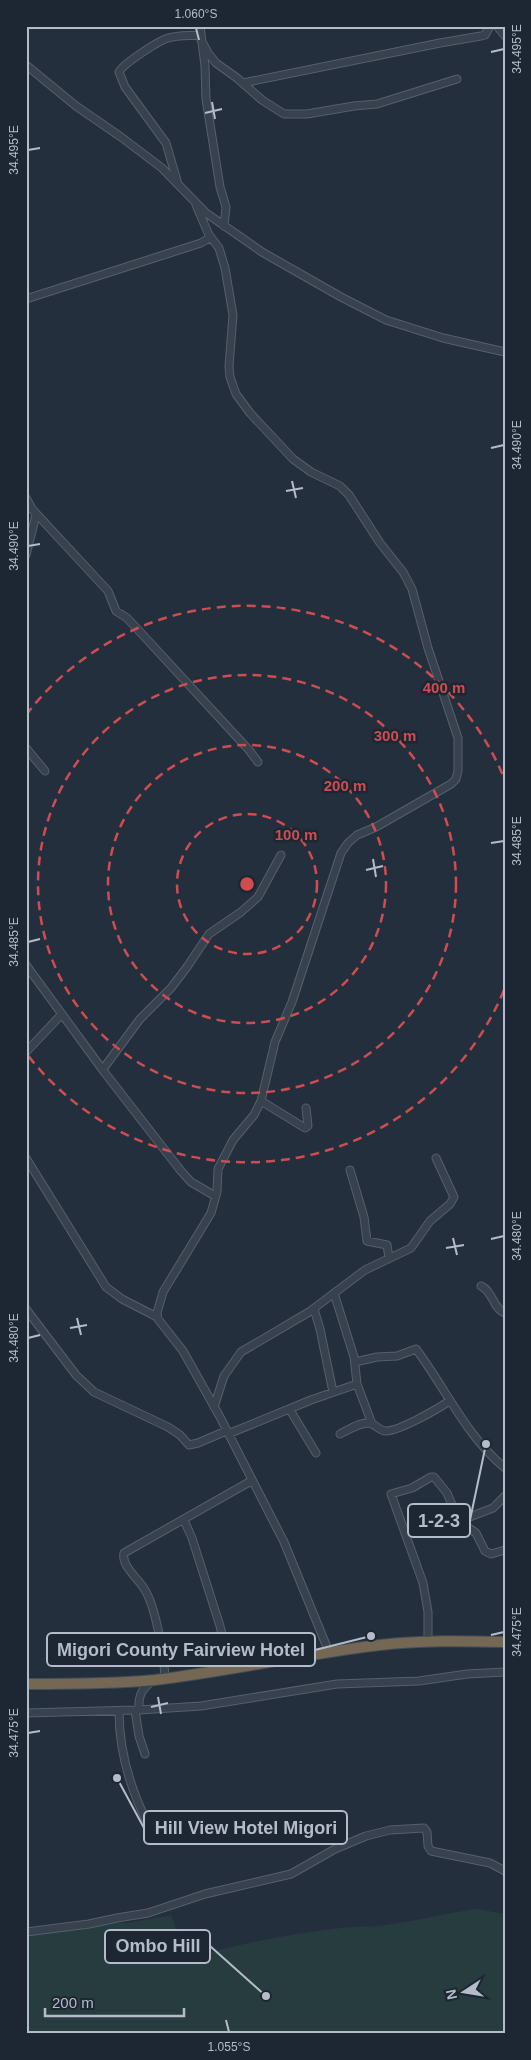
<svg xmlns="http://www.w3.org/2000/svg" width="531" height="2060" viewBox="0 0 531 2060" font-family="Helvetica,sans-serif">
<rect width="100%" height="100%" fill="#242f3e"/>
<!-- green -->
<path fill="#263c3f" d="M476 1909 505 1914V2034H26V1930L100 1922 127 1923 171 1915 187 1959C238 1944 288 1934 341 1928 356 1926 371 1927 386 1925 417 1921 446 1913 476 1909Z"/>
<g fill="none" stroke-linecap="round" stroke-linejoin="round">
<!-- minor casing -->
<g stroke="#565f6c" stroke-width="9">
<path id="minor" d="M200 26 205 66 206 99 220 187 226 207 224 226
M497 26 505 36
M201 40 208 53 216 63 237 78 262 100 284 114H307L354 106 377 104 457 79
M26 65 76 106 121 137 162 168 206 213 262 252 341 297 386 320 443 338 505 352
M243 83 440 43 481 36 485 35 490 26
M178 184 166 143 125 87 119 72C123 64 158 41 168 38 178 35 190 36 201 35
M196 205 209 235 219 248 225 268 233 315 229 366 230 377 236 394 250 413 293 459 311 472 340 486 349 495 380 543 403 572 412 589 428 648 458 738V771L456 779 451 784 376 827 357 835 348 843 341 853 292 1002 275 1042 261 1101 254 1115 233 1140 218 1169 217 1192 211 1213 163 1292 157 1313 158 1319 183 1351 220 1417 284 1542 329 1652
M26 299 201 243 211 237
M26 498 32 509 108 591 116 611 127 618 141 633 249 750 258 762
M26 555 36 515
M26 748 45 771
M26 965 105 1073 181 1171 191 1182 215 1196
M26 1052 61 1015
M103 1069 140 1019 171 988 187 967 209 934 241 912 258 897 281 855
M261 1101 305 1128 308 1126 306 1108
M26 1158 106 1287 122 1299 157 1317
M350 1170 364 1217 367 1241 387 1245 389 1258
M481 1286C493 1291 493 1309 505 1313
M334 1293 354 1357 357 1384 372 1424
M26 1309 76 1375 94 1392 168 1427 180 1435 189 1445 198 1443 226 1431
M314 1309 320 1329 333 1392
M355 1362 377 1357 397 1356 416 1349C446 1389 466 1436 505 1468
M214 1407 224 1376 241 1352 309 1312 365 1270 411 1248 430 1221 450 1204 454 1197 436 1158
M290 1410 316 1453
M228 1434 311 1400 357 1384
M340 1434C348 1430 363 1420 372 1424 377 1426 380 1431 386 1431 399 1431 438 1409 449 1401
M184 1520 192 1538 220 1626 230 1668
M459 1521 493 1508 505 1496
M428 1642V1612L423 1583 391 1494 412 1488 431 1477H434L447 1493 459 1521 476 1533 485 1551 491 1554 505 1550
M165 1678C164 1657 156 1608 145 1590 139 1579 121 1566 124 1553L251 1481
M139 1710 201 1706 337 1684 419 1681 467 1674 505 1672
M119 1711C119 1753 130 1789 149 1826
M26 1713 135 1710
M145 1754 139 1736 135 1710H139C138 1695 142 1689 153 1680
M26 1932 89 1924 117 1918 148 1913 205 1894 291 1874 335 1849 366 1836 390 1830 424 1828 427 1832 428 1846 431 1851 490 1863 505 1871"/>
</g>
<!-- highway casing -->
<g stroke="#434c59" stroke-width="12">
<path id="highway" d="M26 1684C69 1684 112 1684 155 1680 230 1671 304 1654 380 1645 421 1640 463 1641 505 1642"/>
</g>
<!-- minor -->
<use href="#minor" stroke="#38414e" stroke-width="7"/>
<!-- highway -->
<use href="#highway" stroke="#746855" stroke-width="10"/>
</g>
<!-- ticks -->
<path fill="none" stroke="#b4bcc9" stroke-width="2" d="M196 28 199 40M491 52 504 49M212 102 215 119M205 113 222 109M28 150 40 148M491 448 504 445M292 481 296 498M286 491 303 488M28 546 40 544M491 843 504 841M373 859 376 877M366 870 383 866M28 942 40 939M453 1238 457 1255M491 1239 504 1236M446 1248 464 1245M77 1318 81 1335M70 1328 87 1325M28 1338 40 1335M491 1635 504 1632M158 1697 161 1714M151 1707 168 1703M28 1733 40 1731M226 2020 229 2032"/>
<!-- distance rings -->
<g fill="none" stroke="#ce4d50" stroke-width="2.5" stroke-dasharray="9 6">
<circle cx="247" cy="884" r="70"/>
<circle cx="247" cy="884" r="139"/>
<circle cx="247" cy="884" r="209"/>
<path d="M504 990A278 278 0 0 1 26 1053M26 715A278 278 0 0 1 504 778"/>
</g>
<circle cx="247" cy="884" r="8" fill="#ce4d50" stroke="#1d2633" stroke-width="2.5"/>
<g font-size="15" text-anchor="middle" font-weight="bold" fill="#ce4d50" stroke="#1d2633" stroke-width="5" stroke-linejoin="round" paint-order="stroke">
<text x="444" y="693">400 m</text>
<text x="395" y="741">300 m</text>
<text x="345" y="791">200 m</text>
<text x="296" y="840">100 m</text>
</g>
<!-- callouts -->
<path fill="none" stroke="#b4bcc9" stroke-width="2" d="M486 1444L470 1520M371 1636L315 1650M117 1778L144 1828M266 1996L210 1946"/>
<g fill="#b4bcc9" stroke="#1d2633" stroke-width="2">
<circle cx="486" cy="1444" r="5"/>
<circle cx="371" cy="1636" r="5"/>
<circle cx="117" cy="1778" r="5"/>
<circle cx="266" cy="1996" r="5"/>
</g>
<g fill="#1d2633" stroke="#b4bcc9" stroke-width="2">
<rect x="408" y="1504" width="62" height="33" rx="5"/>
<rect x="47" y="1633" width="268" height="33" rx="5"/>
<rect x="144" y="1811" width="203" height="33" rx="5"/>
<rect x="105" y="1930" width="105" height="33" rx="5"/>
</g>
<g font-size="18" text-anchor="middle" font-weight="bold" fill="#b4bcc9">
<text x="439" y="1527">1-2-3</text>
<text x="181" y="1656">Migori County Fairview Hotel</text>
<text x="246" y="1834">Hill View Hotel Migori</text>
<text x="158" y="1952">Ombo Hill</text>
</g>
<!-- border -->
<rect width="531" height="2060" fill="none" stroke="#1d2633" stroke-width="55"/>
<!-- north arrow -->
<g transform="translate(464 1992) rotate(258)" stroke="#1d2633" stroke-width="4" paint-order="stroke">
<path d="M0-4L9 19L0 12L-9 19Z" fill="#b4bcc9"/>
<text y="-8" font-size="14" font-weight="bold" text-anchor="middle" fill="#b4bcc9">N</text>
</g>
<!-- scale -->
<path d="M45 2008v8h139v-8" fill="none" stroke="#b4bcc9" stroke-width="2.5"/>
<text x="52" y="2008" font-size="15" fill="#b4bcc9" stroke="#1d2633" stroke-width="4" paint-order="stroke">200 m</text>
<rect x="28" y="28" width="476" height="2004" fill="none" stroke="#b4bcc9" stroke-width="2"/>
<g font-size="12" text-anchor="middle" fill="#b4bcc9">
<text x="196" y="18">1.060°S</text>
<text transform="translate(517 49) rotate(-90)" y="4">34.495°E</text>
<text transform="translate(14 150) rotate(-90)" y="4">34.495°E</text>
<text transform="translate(517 445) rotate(-90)" y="4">34.490°E</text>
<text transform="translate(14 546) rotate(-90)" y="4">34.490°E</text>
<text transform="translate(517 841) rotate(-90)" y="4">34.485°E</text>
<text transform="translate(14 942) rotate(-90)" y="4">34.485°E</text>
<text transform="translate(517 1236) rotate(-90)" y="4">34.480°E</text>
<text transform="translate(14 1338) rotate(-90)" y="4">34.480°E</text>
<text transform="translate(517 1632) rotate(-90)" y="4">34.475°E</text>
<text transform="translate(14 1733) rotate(-90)" y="4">34.475°E</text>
<text x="229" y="2051">1.055°S</text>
</g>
</svg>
